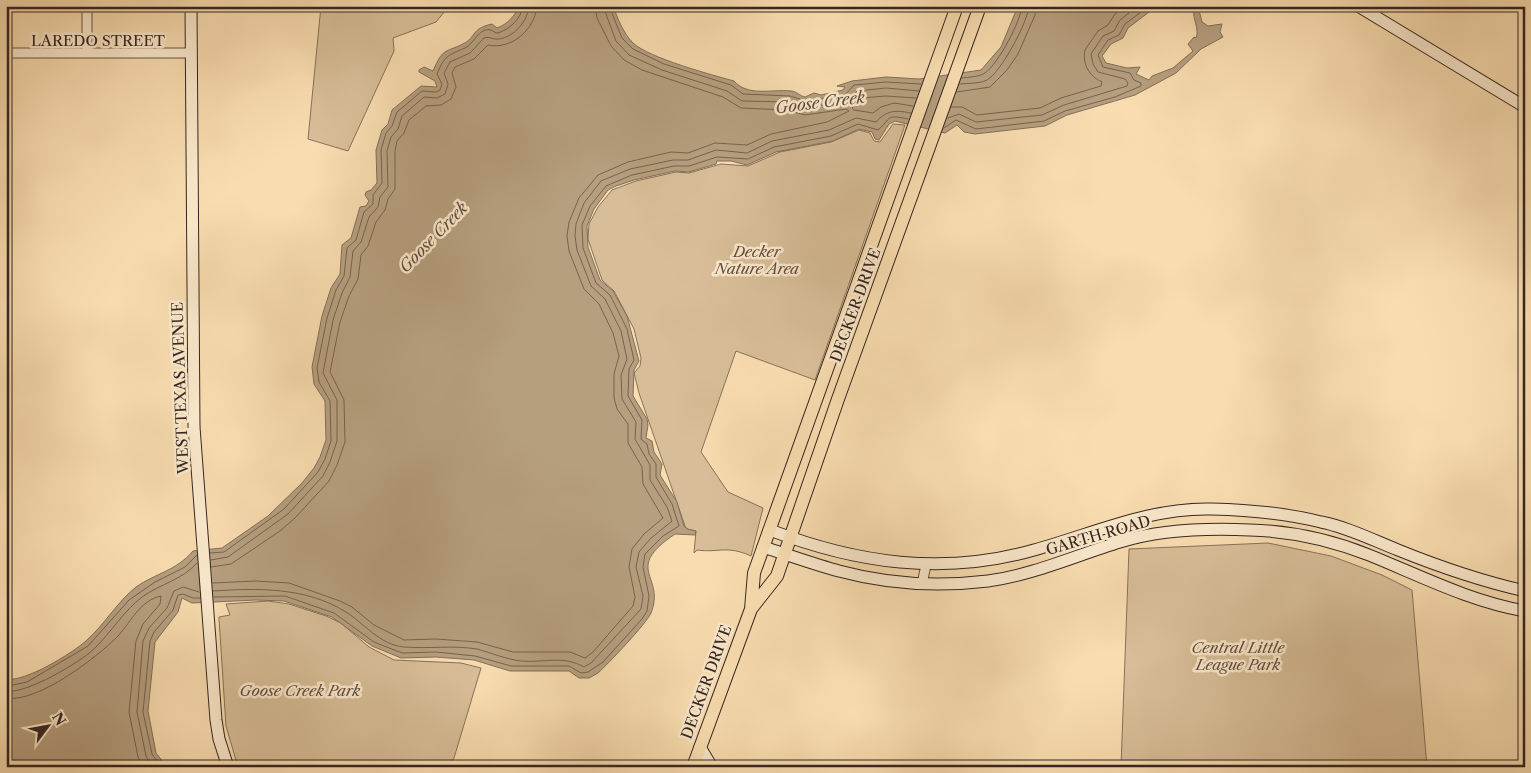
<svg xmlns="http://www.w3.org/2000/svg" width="1531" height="773" viewBox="0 0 1531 773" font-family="'Libre Caslon Text',serif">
<rect width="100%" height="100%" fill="#f9ddb0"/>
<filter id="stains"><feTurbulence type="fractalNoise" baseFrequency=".004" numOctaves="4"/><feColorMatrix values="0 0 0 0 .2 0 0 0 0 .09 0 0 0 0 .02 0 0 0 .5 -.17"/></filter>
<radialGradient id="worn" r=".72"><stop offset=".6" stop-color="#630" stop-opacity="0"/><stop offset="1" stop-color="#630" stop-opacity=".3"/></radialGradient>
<!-- green -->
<path fill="#d8be98" stroke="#86725c" d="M321 6H449L436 22 393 38 394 51 348 151 308 139Z
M893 124 905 125 815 380 736 351 701 452 728 492 763 508 751 556C727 545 718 553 697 550L694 553 696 531 687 529 685 526 639 393 634 373 640 366 641 358 634 329 614 291 602 280 588 239 589 224 598 207 612 190 636 181 676 172 689 173 721 164 748 166 780 152 831 142 859 130 870 133 874 141 880 142Z
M1268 543 1331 556 1382 575 1412 590 1427 767H1121L1129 549Z
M268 601 289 604 326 616 341 623 369 647 394 660 461 663 481 668 454 758 448 767H238L226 726 219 619V617L230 615 226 604Z"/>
<!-- water -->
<path fill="#b69f7f" stroke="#826f59" d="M520 6H613C618 19 623 33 633 43 649 58 712 75 734 81 748 97 771 89 791 91 796 91 800 96 805 97L814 93 821 95 843 90 845 87 837 86 852 81 886 77 919 79 981 70 1001 47 1018 6H1157L1128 28 1123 38 1111 44 1102 56 1106 63 1127 68 1140 67 1136 74 1149 80 1152 76 1173 68 1193 51 1188 44 1194 37 1196 38C1200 29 1192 19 1194 9L1199 10 1202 22 1208 26 1222 24 1220 32 1223 37 1201 49 1176 73 1135 95 1067 115 1045 126 975 134 964 132 957 125 945 133 895 121 889 124 879 140 875 139 872 132 859 129 833 141 776 152 747 165 731 161H717L716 164 689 172 675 171 634 180 616 186 608 190 594 209 587 226 588 247 600 280 613 291 627 316 639 361 634 370 633 396 647 419 648 425 646 438 652 441 654 452 662 464 660 475 677 502 684 526 687 529 696 531 695 535 675 534C622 570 666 575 651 613 647 623 607 665 598 673L589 678H579L569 671H510L474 660 436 657 401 658 372 646 332 617 284 601 256 600 192 603 182 598 178 612 155 642 148 711 156 753 167 767H6V679C24 683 73 653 87 640 105 624 117 602 136 587 156 573 176 571 193 551L222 548 268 516 302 483 314 468 320 457 326 440 325 401 314 384 312 367 322 316 331 288 340 274 342 245 351 238 360 207 366 206 369 201 365 195 366 192 371 190 377 183 376 150 382 130 388 124 392 110 421 86 437 87 435 81 419 72V70L424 67 433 71C443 48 444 53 463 44 477 37 470 29 492 24L497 28C508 24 514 16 520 6Z"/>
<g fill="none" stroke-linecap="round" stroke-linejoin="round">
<!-- shore -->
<path stroke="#766250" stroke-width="1" d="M603 6 616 41 629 55 662 70 727 91 742 101 789 102 806 108 847 101 857 91 886 88 919 91
M609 6 622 38 633 49 664 64 731 85 743 94 790 96 806 101 845 95 854 85 886 82 921 84
M962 78C969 77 979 77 985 73 998 64 1021 21 1022 6
M960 84C968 83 979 84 987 80 1001 72 1028 22 1029 6
M957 92 990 87 1007 70 1018 54 1035 15 1036 6
M913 106 894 103 881 107 873 113 854 110 852 108 861 98 886 96 916 98
M951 107H962L977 115 1040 108 1061 98 1101 86 1102 82C1089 76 1082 64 1085 50L1098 31 1108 25 1115 14 1126 6
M948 118 959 114 976 122 1042 115 1064 105 1127 86 1128 83 1125 79 1098 72 1093 64 1091 54 1103 36 1114 31 1120 20 1138 6
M944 128 956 120 976 129 1044 121 1065 111 1115 97 1141 86V83L1134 80 1130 73 1103 67 1098 55 1108 40 1119 35 1125 24 1149 6
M210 553 224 552 284 509 318 472 325 459 331 441 330 401 319 382 317 368 327 318 336 290 344 276 347 248 356 240 364 212 373 204V195L382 183 381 150 386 133 392 126 397 112 422 91 436 92 440 90 442 84 437 74C445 55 447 56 465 48 474 44 479 27 491 30 493 31 495 33 498 33 510 29 521 19 523 6
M211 560 228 557 288 514 323 476 330 462 337 441V400L323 373 333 320 342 293 350 277 353 251 361 242 369 217 378 207 380 197 388 187 387 151 391 137 398 129 402 116 424 97 437 98 445 94 448 84 444 73 450 62 470 53 484 38C490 36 493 40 499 39 514 37 528 21 529 6
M211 567 231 564 280 531 295 518 329 481 337 465 345 442 344 400 330 372 340 322 349 296 358 279 361 255 368 246 376 222 385 210 388 199 395 189V151L397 141 404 133 409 120 426 106 441 105 451 99 456 87 452 73 455 67 474 59 488 45C511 50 535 30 537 6
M213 583 256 581 289 583 340 601 352 607 374 625 404 640 436 639 477 642 513 652H570L585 658 593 652 633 606 635 597 629 567 632 549 644 534 663 518 643 484 642 467 628 443V424L617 409 614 398V374L619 356 613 333 599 304 584 289 569 251 567 236 569 222 579 198 598 175 628 162 671 152 688 153 715 143 747 145 771 134 827 122 849 111 846 109 805 115 787 110 741 108 723 97 642 70 624 60 611 46 597 18 595 6
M213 591C258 588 306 587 346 612 365 624 380 645 404 647 428 649 453 645 477 649 492 653 505 659 521 661 543 663 564 655 584 667L591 663 641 609 643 596 636 567 639 552 650 539 672 521 667 507 650 480V465L635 439 636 422 622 399 621 375 627 359 621 331 605 299 591 286 577 250 575 236 576 224 584 203 601 181 630 169 673 160H688L716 150 747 153 772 141 829 130 856 118 876 122C887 110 895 110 911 113
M214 597 285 596 334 613 374 642 402 653 436 652 475 656 511 666H569L581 673 588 672 603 662 642 619 647 611 649 596 643 567 645 554 663 536 679 526 672 504 656 477V464L649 454 647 444 641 439 642 420 628 396 629 369 634 360 627 329 610 295 596 283 583 248 582 225 590 206 606 186 632 175 674 166H689L717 157 748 159 774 147 831 136 858 124 878 130C892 118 885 114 908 119
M6 684 13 685 27 682 88 646 129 600 155 582 185 567 197 555
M6 691C25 695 81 662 95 648 111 632 124 611 142 597 160 584 182 580 197 563
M6 698C37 704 99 656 119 635 131 621 141 600 161 596L160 604 143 624 136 641 129 712 138 757 142 767
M152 767 146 756 137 712 143 641 149 628 167 608 174 591 183 587 199 592
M161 767 152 754 143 712 150 641 154 632 173 610 178 595 183 594 193 598H200"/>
<!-- street casing -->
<g stroke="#665444" stroke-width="11">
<path id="street" d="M87 6V53
M6 53H191
M922 584 926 565"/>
</g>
<!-- secondary casing -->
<g stroke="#352620" stroke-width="13">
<path id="secondary" d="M191 6 194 427 216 720 219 739 228 767
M1358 6 1525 107
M770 530C856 563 943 576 1034 550 1093 534 1150 507 1212 509 1249 510 1286 513 1321 522 1347 527 1373 540 1398 550 1440 567 1481 581 1525 591
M763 547C789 555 813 564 839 571 887 584 938 587 988 581 1033 575 1077 555 1120 542 1162 529 1207 528 1250 530 1290 531 1331 540 1369 555 1421 576 1469 601 1525 611
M700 747 712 767"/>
</g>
<!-- primary casing -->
<g stroke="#352620" stroke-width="14">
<path id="primary" d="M751 609 777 576 838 399 980 6
M693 767 751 609 754 573 957 6"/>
</g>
<!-- street -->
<use href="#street" stroke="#fbe9cc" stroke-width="9"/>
<!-- secondary -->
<use href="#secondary" stroke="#fbe9cc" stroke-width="11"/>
<!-- primary -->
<use href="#primary" stroke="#f9ddb0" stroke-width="12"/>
</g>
<g text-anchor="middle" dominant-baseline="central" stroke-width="5" stroke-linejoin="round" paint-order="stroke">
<!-- street labels -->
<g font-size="15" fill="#352620" stroke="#fbe9cc">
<text x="98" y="40">LAREDO STREET</text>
<text transform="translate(855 305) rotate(-70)">DECKER DRIVE</text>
<text transform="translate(180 388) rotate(-92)">WEST TEXAS AVENUE</text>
<text transform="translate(1098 535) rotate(-16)">GARTH ROAD</text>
<text transform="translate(706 682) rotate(-70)">DECKER DRIVE</text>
</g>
<!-- park labels -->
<g font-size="15" font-style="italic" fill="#5e4c3e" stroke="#fbe9cc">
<text x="757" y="251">Decker<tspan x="757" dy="17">Nature Area</tspan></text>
<text x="1238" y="647">Central Little<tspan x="1238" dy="17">League Park</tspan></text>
<text x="300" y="690">Goose Creek Park</text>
</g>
<!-- water labels -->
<g font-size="16" font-style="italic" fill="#5c4a3c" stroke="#fbe9cc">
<text transform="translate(820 102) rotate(-7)">Goose Creek</text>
<text transform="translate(433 237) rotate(-46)">Goose Creek</text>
</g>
</g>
<!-- margin -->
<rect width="1531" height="773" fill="none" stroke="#f9ddb0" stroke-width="25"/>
<rect x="8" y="8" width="1516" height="758" fill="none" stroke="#352620" stroke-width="2.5"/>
<rect x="12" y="12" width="1506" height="748" fill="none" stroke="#352620"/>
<!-- north arrow -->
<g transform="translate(48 726) rotate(58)" stroke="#fbe9cc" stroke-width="4" paint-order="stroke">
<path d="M0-4L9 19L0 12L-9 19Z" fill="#352620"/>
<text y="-8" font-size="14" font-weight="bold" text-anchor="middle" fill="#352620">N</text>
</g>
<rect width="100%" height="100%" filter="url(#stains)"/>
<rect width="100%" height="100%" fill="url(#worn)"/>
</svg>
